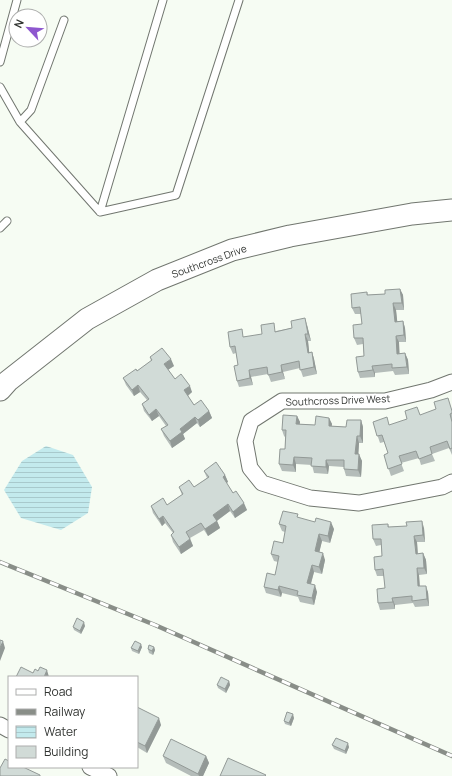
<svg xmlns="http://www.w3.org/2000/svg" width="452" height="776" viewBox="0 0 452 776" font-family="Manrope,sans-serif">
<defs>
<pattern id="water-rules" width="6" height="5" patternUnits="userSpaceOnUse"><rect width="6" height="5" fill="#c3eaed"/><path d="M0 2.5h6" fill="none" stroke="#a8c9cc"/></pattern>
</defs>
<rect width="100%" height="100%" fill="#f6fcf3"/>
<!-- water -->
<path fill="url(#water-rules)" d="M46 446 73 455 92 487 88 513 61 530 21 518 4 490 22 461Z"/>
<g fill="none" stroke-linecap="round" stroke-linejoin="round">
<!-- lane casing -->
<g stroke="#71766f" stroke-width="9">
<path id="lane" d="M0 62 17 0
M0 87 20 122 31 110 64 20
M20 122 100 212
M100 212 176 195 239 0
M100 212 163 0
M0 228 7 221"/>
</g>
<!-- street casing -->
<g stroke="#71766f" stroke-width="17">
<path id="street" d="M452 382 431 390 385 401H282L251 421 245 441 250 468 262 483 310 498 359 503 442 487 452 482
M0 725 9 730
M90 767 109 776"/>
</g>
<!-- secondary casing -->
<g stroke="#71766f" stroke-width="23">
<path id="secondary" d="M0 390 8 381 87 319 157 280 232 250 290 236 412 214 452 210"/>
</g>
<!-- lane -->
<use href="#lane" stroke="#fff" stroke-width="7"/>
<!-- street -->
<use href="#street" stroke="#fff" stroke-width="15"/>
<!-- secondary -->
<use href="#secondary" stroke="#fff" stroke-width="21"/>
<!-- rail casing -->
<g stroke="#898e88" stroke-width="4.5">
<path id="rail" d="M0 562 155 625 452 756"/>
</g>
<!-- rail -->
<use href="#rail" stroke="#fff" stroke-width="3" stroke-dasharray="9" stroke-linecap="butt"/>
</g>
<!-- wall -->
<path fill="#b4bcb9" d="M400 289 403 295 404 310H396L397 321H403L405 328 406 342H399V354L405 353 408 360 409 374 395 375 393 371 375 373V377L360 378 358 372 364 356 363 344 357 345 354 338 362 324 361 314H355L352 308 367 292 368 295 385 294Z
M307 325 311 341H308L309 352H312L314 359 317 374 303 377 300 368 283 372 285 379 271 382 268 374 251 377 253 385 239 387 237 381 238 365 236 353 233 354 230 347 276 331Z
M150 357 174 366 168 370 175 379 192 392 188 396 194 405 209 411 212 418 200 427 197 423 183 434 185 439 172 448 164 436 161 429 166 426 159 416 152 421 144 411 142 404 147 400 140 392 134 396 126 385 123 378 137 371 151 361Z
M452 410V455L449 448 432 454 435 461 421 465 419 458 401 463 404 471 391 476 384 455 388 453 384 442 380 443 373 422 389 425Z
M297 416 300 422 299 424 315 425 329 418 332 424 331 426 346 427 361 420 363 427V443H359L358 454 362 461 361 477 346 476 344 469V467L329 466 328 474 314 473 312 465 296 464V472L282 471 279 464 285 449V437L284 436 282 430Z
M204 471 225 475 228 482 226 483 233 493 247 510 235 518 230 511 217 521 220 528 208 536 204 530 190 538 193 546 181 554 173 542 171 535 173 533 165 523 162 526 153 513 151 506 167 505 182 495 179 487H194L207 478Z
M299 518 334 529 330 543 322 541 319 552 325 560 322 574 314 572 311 584 317 592 314 605 300 602 298 597 282 593 281 597 266 593 264 587 275 575 278 562 274 561 271 554 283 543 285 532 282 531 279 524Z
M388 524 389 527 424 528 425 542H417L418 554 423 553 426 560 427 574 419 575 420 586 428 592 429 606 415 607 413 603 395 605V609L380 610 378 603 385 588 384 576H377L375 570 382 556 381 545 376 546 373 539Z
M85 626 81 634 74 630 73 627Z
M142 647 139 654 132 651 131 648Z
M154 647 155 650 153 655 149 653 148 649Z
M229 681 230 685 226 693 218 688 217 685Z
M137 707 161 725 147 753 137 747Z
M294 718 291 726 285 724 284 721Z
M332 745 349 747 346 754 334 749Z
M163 756H206L209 763 203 776H191L166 763Z"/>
<!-- shaded-wall -->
<path fill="#929996" d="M400 289 403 295 404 310 402 303Z
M393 303 396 310 398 328 395 322Z
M305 318 307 325 311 341 308 334Z
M403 321 405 328 406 342 404 335Z
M305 334 308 341 310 359 308 353Z
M396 336 399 342 400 361 397 354Z
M312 352 314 359 317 374 314 367Z
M405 353 408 360 409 374 407 367Z
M171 359 174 366 166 371 164 364Z
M281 365 285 379 282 372Z
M372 366 375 373V377L373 370Z
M249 370 251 377 253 385 250 378Z
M138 385 140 392 134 396 132 390Z
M190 386 192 392 186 397 184 390Z
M156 409 159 416 152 421 149 415Z
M209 411 212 418 200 427 198 420Z
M297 416 300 422 299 431 296 424Z
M195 417 197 423 183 434 185 439 172 448 170 441 180 429Z
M329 418 332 424 331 433 329 426Z
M361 420 363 427V443L360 436Z
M357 436 359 443 358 461 355 454Z
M359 454 362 461 361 477 358 470Z
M294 457 296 464V472L293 465Z
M326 460 329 466 328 474 326 467Z
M225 475 228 482 225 484 223 477Z
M244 503 247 510 235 518 233 512Z
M228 504 230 511 215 522 213 515Z
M163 516 165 523 162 526 159 519Z
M217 521 220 528 208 536 205 529Z
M422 521 424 528 425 542 423 535Z
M331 522 334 529 330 543 328 536Z
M319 534 322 541 318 558 315 551Z
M414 536 417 542 418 560 416 554Z
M190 539 193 546 181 554 179 547Z
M323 553 325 560 322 574 319 567Z
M423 553 426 560 427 574 424 568Z
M312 565 314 572 309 590 307 583Z
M417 568 419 575 420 593 418 586Z
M315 585 317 592 314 605 312 598Z
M279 586 282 593 281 597 278 590Z
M426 586 428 592 429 606 427 599Z
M392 598 395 605V609L393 602Z
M84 622 85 626 81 634 80 631Z
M3 641 5 648 0 661V648Z
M141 644 142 647 139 654 138 651Z
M154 647 155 650 153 655 152 651Z
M47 670 49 677H44Z
M229 681 230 685 226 693 225 689Z
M293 714 294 718 291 726 289 723Z
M159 718 161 725 147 753 145 746Z
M348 743 349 747 346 754 345 751Z
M206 756 209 763 203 776H199L198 774Z"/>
<!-- building -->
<path fill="#d1dbd7" stroke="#929996" d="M400 289 402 303H393L395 322 403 321 404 335 396 336 397 354 405 353 407 367 392 368V364L372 366 373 370 358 372 356 357 364 356 363 338H354L353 325 362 324 360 307 352 308 351 294 367 292V295L385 294V290Z
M305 318 308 334H305L308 353 312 352 314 367 300 370 299 361 281 365 282 372 268 375 267 367 249 370 250 378 237 381 234 366 238 365 235 346 230 347 228 332 242 329 243 337 262 334 261 325 274 323 275 332 292 328 291 321Z
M162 348 171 359 164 364 175 379 181 374 190 386 184 390 194 405 201 400 209 411 198 420 195 417 180 429 182 432 170 441 161 429 168 425 156 409 149 415 142 404 149 399 138 385 132 390 123 378 136 369 137 371 152 360 150 357Z
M448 398 452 411V413L450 414 452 422V448L450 449 447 441 430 447 432 454 419 459 416 451 399 456 402 464 388 469 384 455 388 453 382 435 377 436 373 422 387 417 389 425 407 419 405 411 417 407 420 415 436 409 434 402Z
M283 415 297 416 296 424 315 425 316 416 329 418V426L346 427 347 420H361L360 436H357L355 454H359L358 470 344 469V460H326V467L311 466 312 458 294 457 293 465 279 464 280 449H285L286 430H282Z
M216 462 225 475 223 477 233 493 236 491 244 503 233 512 228 504 213 515 217 521 205 529 201 523 186 532 190 539 179 547 171 535 174 532 163 516 159 519 151 506 163 498 167 505 183 494 179 487 189 480 194 487 209 477 204 471Z
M283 511 298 514 297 517 315 522 316 518 331 522 328 536 319 534 315 551 323 553 319 567 312 565 307 583 315 585 312 598 297 595 298 591 279 586 278 590 264 587 267 573 275 575 279 556 271 554 274 541 283 543 286 526 279 524Z
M422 521 423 535 414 536 416 554 423 553 424 568H417L418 586H426L427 599 412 601V596L392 598 393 602 378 603 377 589 385 588 383 569 375 570 374 557 382 556 381 539H373L372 525 388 524V527L407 526 406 522Z
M77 618 84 622 80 631 73 627Z
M0 640 3 641 0 648Z
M135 641 141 644 138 651 131 648Z
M149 645 154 647 152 651 148 649Z
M21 667 33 673 35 669 38 671 40 667 47 670 44 677H16Z
M221 677 229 681 225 689 217 685Z
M137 707 159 718 145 746 137 742Z
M287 712 293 714 289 723 284 721Z
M336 738 348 743 345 751 332 745Z
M171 739 206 756 198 774 163 756Z
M228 758 266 775 265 776H220Z
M5 759 9 761V767H23L40 775V776H0V768Z"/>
<g text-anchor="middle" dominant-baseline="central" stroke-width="3.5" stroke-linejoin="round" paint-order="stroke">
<!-- street labels -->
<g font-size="10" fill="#323532" stroke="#fff">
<text transform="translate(209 261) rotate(-20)">Southcross Drive</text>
<text transform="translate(338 400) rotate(-2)">Southcross Drive West</text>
</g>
</g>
<!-- legend -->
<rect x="8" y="676" width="130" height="92" fill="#ffffff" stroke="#adaead"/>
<rect x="16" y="689" width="20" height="6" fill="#ffffff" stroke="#adaead"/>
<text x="44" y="696" font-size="12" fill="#323532">Road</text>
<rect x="16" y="709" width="20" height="6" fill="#898e88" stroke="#adaead"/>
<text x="44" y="716" font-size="12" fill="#323532">Railway</text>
<rect x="16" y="726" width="20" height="12" fill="url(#water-rules)" stroke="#adaead"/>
<text x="44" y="736" font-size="12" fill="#323532">Water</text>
<rect x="16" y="746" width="20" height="12" fill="#d1dbd7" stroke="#adaead"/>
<text x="44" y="756" font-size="12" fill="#323532">Building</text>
<!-- north arrow -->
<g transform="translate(28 28) rotate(296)"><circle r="19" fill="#ffffff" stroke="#adaead"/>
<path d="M0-3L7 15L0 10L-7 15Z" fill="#8e57cf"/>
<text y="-6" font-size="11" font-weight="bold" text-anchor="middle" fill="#323532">N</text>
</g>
</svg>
